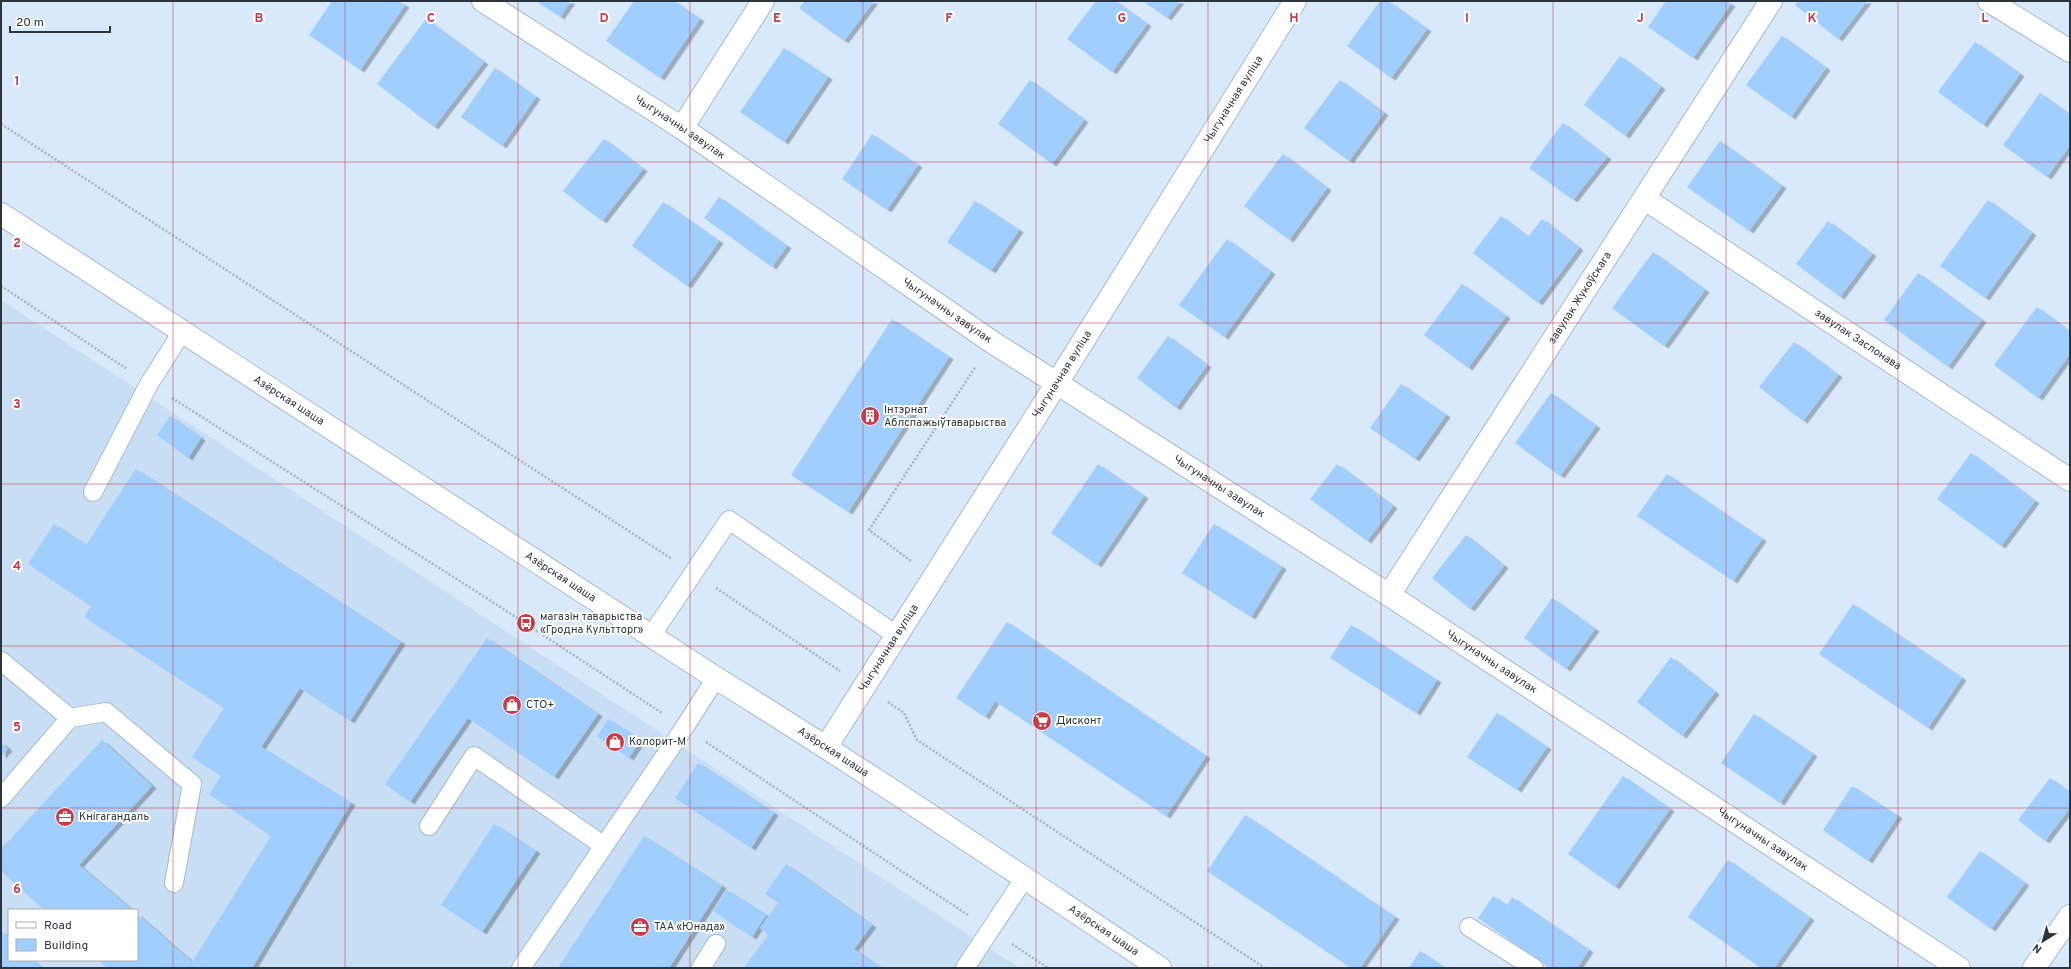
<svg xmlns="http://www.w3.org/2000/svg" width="2071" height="969" viewBox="0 0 2071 969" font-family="Overpass,sans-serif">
<defs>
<filter id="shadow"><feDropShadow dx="4.5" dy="2.5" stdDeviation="0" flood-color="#0004"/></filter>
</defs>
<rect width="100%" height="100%" fill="#d8e9fb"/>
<!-- built -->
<path fill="#c7def4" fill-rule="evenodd" d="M1 300 981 943 1020 968H1ZM9 910H137V960H9Z"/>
<!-- building -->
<path fill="#a0cfff" filter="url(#shadow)" d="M332 1H398L405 5 360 70 309 35Z
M536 1H571L560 17Z
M634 1H674L700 19 660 78 606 41Z
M805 1H874L844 41 799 8Z
M1096 1H1115L1147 24 1112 72 1067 39Z
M1143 1H1180L1167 18Z
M1380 1H1388L1427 29 1391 78 1347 46Z
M1666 1H1726L1731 4 1693 58 1648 27Z
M1798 1H1867L1838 39 1795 5Z
M426 19 484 62 434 127 377 84Z
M1782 36 1826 68 1791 117 1746 85Z
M1975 42 2020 74 1983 125 1938 92Z
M784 48 828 77 784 142 740 112Z
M1620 56 1661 87 1625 136 1584 105Z
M495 68 536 97 502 146 461 117Z
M1030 80 1084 120 1052 164 998 124Z
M1340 80 1384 113 1349 161 1304 128Z
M2040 93 2070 115V145L2047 177 2003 145Z
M1563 123 1607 157 1573 200 1529 168Z
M872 134 918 165 887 210 842 179Z
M604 139 643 169 602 221 563 191Z
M1720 141 1782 186 1749 231 1687 187Z
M1283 154 1327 188 1289 240 1244 206Z
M719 197 787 246 772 267 704 218Z
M1988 200 2032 233 1985 298 1940 266Z
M975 201 1019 230 991 271 947 242Z
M663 202 719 241 687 286 632 246Z
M1501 216 1528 237 1542 219 1579 248 1538 303 1473 253Z
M1828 221 1872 254 1840 297 1796 264Z
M1227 239 1271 272 1224 337 1179 305Z
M1653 252 1705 290 1664 346 1612 308Z
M1918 273 1982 320 1948 367 1884 320Z
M1462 284 1506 316 1468 368 1424 335Z
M2037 307 2070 332V354L2038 398 1994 365Z
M892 319 949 357 848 512 791 475Z
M1168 336 1207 365 1176 408 1137 378Z
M1794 342 1838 375 1803 421 1759 387Z
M1401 384 1446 415 1415 459 1370 428Z
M1551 393 1596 426 1560 476 1515 443Z
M170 416 201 438 188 458 157 435Z
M1971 453 2035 501 2001 546 1937 499Z
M1098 464 1144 496 1097 565 1051 533Z
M1337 464 1393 506 1367 541 1310 499Z
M136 469 401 642 350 721 300 688 261 747 351 803 252 968H107L98 960H137V914L192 962 271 836 209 794 221 776 192 757 224 708 84 617 91 606 28 564 54 524 86 545Z
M1667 474 1762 539 1733 581 1637 516Z
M1214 524 1282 567 1251 617 1182 573Z
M1466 535 1504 566 1470 609 1432 578Z
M1552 598 1595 629 1566 669 1524 638Z
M1853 604 1962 678 1928 728 1819 654Z
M1007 622 1206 756 1166 816 995 701 985 717 956 698Z
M1351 625 1437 680 1416 713 1330 658Z
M487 638 598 714 554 777 468 718 410 802 385 784Z
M1671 657 1715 692 1682 736 1637 702Z
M1497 713 1547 747 1517 790 1467 757Z
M1754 714 1813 754 1780 803 1721 763Z
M608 719 641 740 629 758 597 736Z
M102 740 152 786 79 865 132 910H44L1 871V849Z
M1 742 8 749 1 756Z
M698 763 774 813 751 848 675 798Z
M1623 776 1670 809 1615 887 1568 854Z
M2050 778 2070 793V808L2045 841 2018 820Z
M1852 786 1898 816 1868 861 1823 830Z
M1245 815 1395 917 1360 968H1351L1207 871Z
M494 824 536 851 482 932 441 905Z
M644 836 722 886 669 968H558Z
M1980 851 2025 883 1991 929 1947 897Z
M1728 860 1810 918 1774 968H1761L1688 917Z
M786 864 872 925 854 949 881 968H744L768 935 760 928 778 903 765 894Z
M727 890 766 915 752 937 713 911Z
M1493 896 1507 905 1512 897 1589 950 1577 968H1549L1478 918Z
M1 931 9 938V960H32L41 968H1Z
M1420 951 1445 968H1409Z"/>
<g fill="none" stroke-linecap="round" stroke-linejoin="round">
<!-- lane casing -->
<g stroke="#a8b9c9" stroke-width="20">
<path id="lane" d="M93 492 149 384 182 332
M651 636 729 520 896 635
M1 661 70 718 1 798
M70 718 106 712 192 784 174 883
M429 826 474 756 604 846
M1469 927 1534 968
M521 968 684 728 716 678
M701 968 716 944
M965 968 1024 879"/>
</g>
<!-- street casing -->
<g stroke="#a8b9c9" stroke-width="24">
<g id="street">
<path id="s1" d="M483 1 682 128 992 342 1389 595 1959 968"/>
<path d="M1989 1 2070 51"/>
<path d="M682 128 763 1"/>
<path id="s2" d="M1645 199 2070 480"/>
<path id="s3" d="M1389 595 1771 1"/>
<path id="s4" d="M826 747 1057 383 1295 1"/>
<path d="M2034 968 2070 916"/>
</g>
</g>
<!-- secondary casing -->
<g stroke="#a8b9c9" stroke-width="24">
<g id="secondary">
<path id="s5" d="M1 214 716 678C866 771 1012 870 1160 968"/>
</g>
</g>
<!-- path -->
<path stroke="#a5b3c1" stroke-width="2.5" stroke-dasharray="2 2" stroke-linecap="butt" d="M1 124 672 559
M1 286 127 369
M172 398 488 599 662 713
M911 561 869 530 976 366
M716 588 840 671
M888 702 904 713 917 740 1265 968
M706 742 968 915
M1012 944 1048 968"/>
<!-- lane -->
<use href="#lane" stroke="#fff" stroke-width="18"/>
<!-- street -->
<use href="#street" stroke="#fff" stroke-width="22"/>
<!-- secondary -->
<use href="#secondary" stroke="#fff" stroke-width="22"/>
</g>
<!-- grid -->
<path fill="none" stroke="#ca3a47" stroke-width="1" stroke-opacity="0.55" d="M173 1V968M345 1V968M518 1V968M690 1V968M863 1V968M1036 1V968M1208 1V968M1381 1V968M1553 1V968M1726 1V968M1898 1V968M1 162H2070M1 323H2070M1 484H2070M1 646H2070M1 808H2070"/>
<!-- icons -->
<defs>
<g id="building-disc" transform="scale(1)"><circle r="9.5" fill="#ca3a47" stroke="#fff"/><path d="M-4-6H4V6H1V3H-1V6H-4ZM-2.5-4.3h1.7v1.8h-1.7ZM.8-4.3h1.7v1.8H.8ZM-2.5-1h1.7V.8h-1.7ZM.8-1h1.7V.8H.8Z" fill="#fff"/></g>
<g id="bus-disc" transform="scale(1)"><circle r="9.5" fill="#ca3a47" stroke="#fff"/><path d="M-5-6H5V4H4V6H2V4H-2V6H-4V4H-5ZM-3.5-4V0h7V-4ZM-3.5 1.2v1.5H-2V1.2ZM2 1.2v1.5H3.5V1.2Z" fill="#fff"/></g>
<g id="shop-disc" transform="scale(1)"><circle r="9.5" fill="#ca3a47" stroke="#fff"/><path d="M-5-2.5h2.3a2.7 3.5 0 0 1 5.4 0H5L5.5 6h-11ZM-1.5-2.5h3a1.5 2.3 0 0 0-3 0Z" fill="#fff"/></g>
<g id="supermarket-disc" transform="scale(1)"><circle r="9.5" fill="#ca3a47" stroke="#fff"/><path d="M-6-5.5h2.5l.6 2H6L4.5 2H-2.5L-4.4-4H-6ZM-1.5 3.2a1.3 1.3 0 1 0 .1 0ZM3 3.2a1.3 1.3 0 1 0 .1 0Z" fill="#fff"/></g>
<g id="office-disc" transform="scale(1)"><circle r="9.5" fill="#ca3a47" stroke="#fff"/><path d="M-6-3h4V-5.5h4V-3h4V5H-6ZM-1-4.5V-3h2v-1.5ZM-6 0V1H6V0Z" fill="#fff"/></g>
</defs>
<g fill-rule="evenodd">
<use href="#building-disc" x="870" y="416"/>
<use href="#bus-disc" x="526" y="623"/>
<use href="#shop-disc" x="512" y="705"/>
<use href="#supermarket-disc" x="1042" y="721"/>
<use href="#shop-disc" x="615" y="742"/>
<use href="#office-disc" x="65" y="817"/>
<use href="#office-disc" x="640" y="927"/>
</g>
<g text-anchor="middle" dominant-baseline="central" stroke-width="4" stroke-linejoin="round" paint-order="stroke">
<!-- street labels -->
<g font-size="11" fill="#2e343b" stroke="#fff">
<text stroke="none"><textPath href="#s4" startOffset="765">Чыгуначная вуліца</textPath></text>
<text stroke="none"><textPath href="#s1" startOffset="234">Чыгуначны завулак</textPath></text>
<text stroke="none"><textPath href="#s3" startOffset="353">завулак Жукоўскага</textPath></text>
<text stroke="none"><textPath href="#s1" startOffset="558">Чыгуначны завулак</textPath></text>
<text stroke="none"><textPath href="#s2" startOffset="255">завулак Заслонава</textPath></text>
<text stroke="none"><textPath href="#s4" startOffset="441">Чыгуначная вуліца</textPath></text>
<text stroke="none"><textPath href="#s5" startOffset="343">Азёрская шаша</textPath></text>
<text stroke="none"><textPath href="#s1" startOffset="882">Чыгуначны завулак</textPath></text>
<text stroke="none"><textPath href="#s5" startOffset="667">Азёрская шаша</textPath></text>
<text stroke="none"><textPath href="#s4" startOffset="117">Чыгуначная вуліца</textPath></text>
<text stroke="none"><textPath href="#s1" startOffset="1206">Чыгуначны завулак</textPath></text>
<text stroke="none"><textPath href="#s5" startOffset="991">Азёрская шаша</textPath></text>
<text stroke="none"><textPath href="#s1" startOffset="1530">Чыгуначны завулак</textPath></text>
<text stroke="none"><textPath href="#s5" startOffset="1315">Азёрская шаша</textPath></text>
</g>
<!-- poi labels -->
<g font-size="11" fill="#2e343b" stroke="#fff" text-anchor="start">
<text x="884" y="410">Інтэрнат<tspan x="884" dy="13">Аблспажыўтаварыства</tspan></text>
<text x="540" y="617">магазін таварыства<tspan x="540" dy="13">«Гродна Культторг»</tspan></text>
<text x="526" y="705">СТО+</text>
<text x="1056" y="721">Дисконт</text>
<text x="629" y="742">Колорит-М</text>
<text x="79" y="817">Кнігагандаль</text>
<text x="654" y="927">ТАА «Юнада»</text>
</g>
</g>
<g font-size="13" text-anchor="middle" font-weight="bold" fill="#ca3a47" stroke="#fff" stroke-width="4" stroke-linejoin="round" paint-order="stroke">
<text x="259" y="22">B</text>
<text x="431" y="22">C</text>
<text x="604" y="22">D</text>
<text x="777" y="22">E</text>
<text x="949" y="22">F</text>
<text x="1122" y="22">G</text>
<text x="1294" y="22">H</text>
<text x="1467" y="22">I</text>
<text x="1640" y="22">J</text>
<text x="1812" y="22">K</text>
<text x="1985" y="22">L</text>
<text x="17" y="85">1</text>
<text x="17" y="247">2</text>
<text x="17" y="408">3</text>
<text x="17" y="570">4</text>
<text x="17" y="731">5</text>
<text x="17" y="893">6</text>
</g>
<!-- border -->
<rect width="2071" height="969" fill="none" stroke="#2e343b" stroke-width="4"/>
<!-- legend -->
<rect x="8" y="909" width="130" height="52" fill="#ffffff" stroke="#abaeb1"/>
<rect x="16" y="922" width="20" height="6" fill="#ffffff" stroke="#abaeb1"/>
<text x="44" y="929" font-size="12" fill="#2e343b">Road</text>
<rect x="16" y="939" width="20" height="12" fill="#a0cfff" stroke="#abaeb1"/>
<text x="44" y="949" font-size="12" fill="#2e343b">Building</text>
<!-- north arrow -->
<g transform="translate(2043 941) rotate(217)" stroke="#ffffff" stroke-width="3" paint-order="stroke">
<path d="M0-3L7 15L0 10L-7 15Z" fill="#2e343b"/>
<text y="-6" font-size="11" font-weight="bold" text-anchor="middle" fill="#2e343b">N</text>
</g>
<!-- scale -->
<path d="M10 26v6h100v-6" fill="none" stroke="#2e343b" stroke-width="2"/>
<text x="16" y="26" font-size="12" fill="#2e343b" stroke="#ffffff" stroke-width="3" paint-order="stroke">20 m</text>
</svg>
